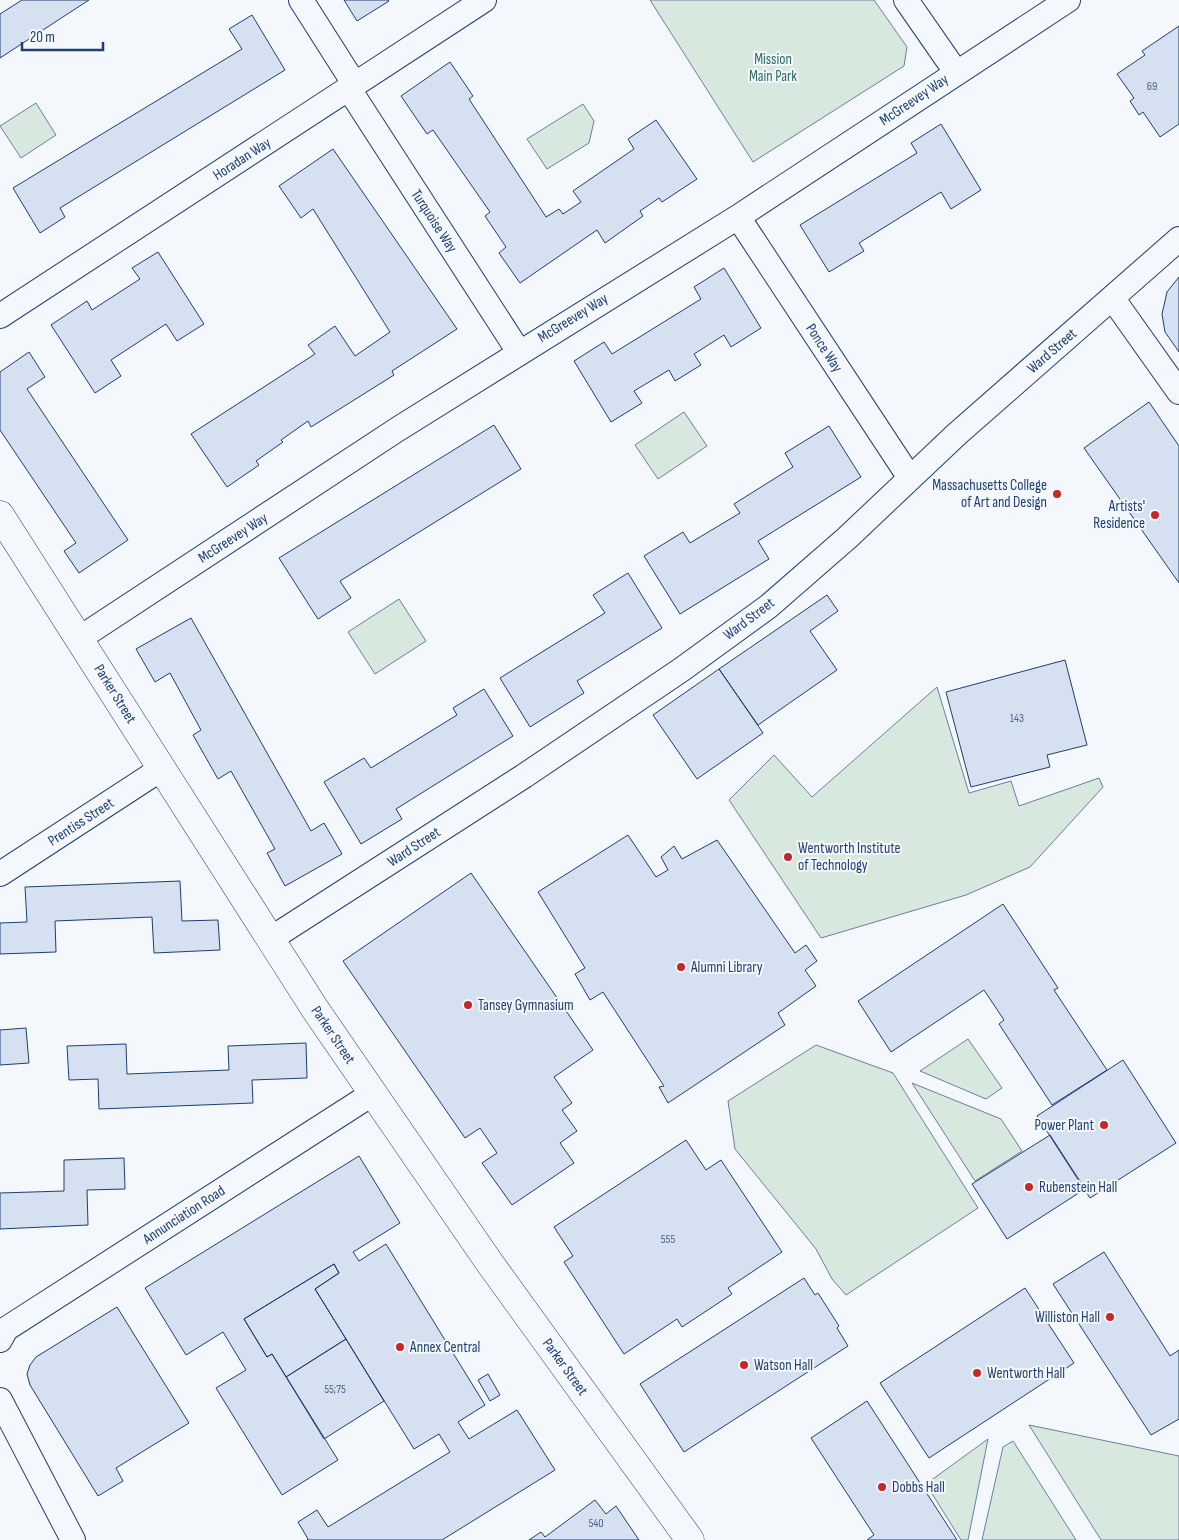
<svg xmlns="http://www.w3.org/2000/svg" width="1179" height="1540" viewBox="0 0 1179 1540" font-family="'Sofia Sans Condensed',sans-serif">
<rect width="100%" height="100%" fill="#f4f7fb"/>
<!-- green -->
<path fill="#d7e8df" stroke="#687fa3" d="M650 0H874L907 47 904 66 753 162Z
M36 103 56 135 21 158 0 126Z
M583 104 594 121 589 143 547 169 527 139Z
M684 412 707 446 658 479 635 445Z
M399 599 426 641 375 674 348 632Z
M937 687 969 793 1011 781 1019 806 1099 778 1103 787 1030 867 966 895 821 938 729 800 774 755 812 797Z
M968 1039 1002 1088 986 1099 920 1071Z
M816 1045 893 1073 978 1208 846 1295 832 1279 816 1249 735 1149 728 1101Z
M912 1083 1001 1119 1022 1151 975 1181Z
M1029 1425 1179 1456V1540H1101Z
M988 1439 968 1540H961L926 1484Z
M1013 1441 1076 1540H982L1003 1447Z"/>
<!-- building -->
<path fill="#d5e0f0" stroke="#1d3f73" d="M22 0H89L0 58V14Z
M344 0H388L389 1 357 21Z
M252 15 285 70 60 208 65 217 40 233 13 188 242 49 229 29Z
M1179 26V124L1160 137 1143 112 1139 115 1130 101 1134 98 1117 74 1145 55 1142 51Z
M450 62 473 96 469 99 546 217 559 209 563 214 581 202 573 191 634 149 628 139 656 120 697 179 662 202 659 198 640 211 643 216 605 243 597 230 520 283 499 253 506 247 485 216 490 212 433 130 427 134 401 96Z
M941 124 981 190 951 209 941 192 859 243 864 251 829 272 800 225 917 153 911 143Z
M333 149 457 329 392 371 394 375 311 427 308 421 281 440 283 442 256 461 259 465 227 487 191 434 315 354 308 345 335 326 355 356 390 332 313 209 301 218 279 186Z
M158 252 204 324 177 341 166 324 111 360 121 376 95 393 51 325 87 301 92 310 140 279 132 268Z
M724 268 761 328 731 347 724 335 694 354 701 365 675 381 669 370 634 391 642 403 611 422 574 361 604 342 612 354 701 299 694 287Z
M1179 277V352L1165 332 1162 314 1167 292Z
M29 352 45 377 27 389 128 540 79 573 64 551 76 543 0 430V372Z
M1149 402 1179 446V583L1084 448Z
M494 425 521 469 340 581 351 598 318 619 279 558Z
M829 426 861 477 758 541 769 559 680 614 644 556 683 532 690 543 740 513 734 504 793 467 785 453Z
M628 573 662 628 577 681 584 693 530 727 500 678 605 613 593 595Z
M827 595 838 611 810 631 837 670 758 725 719 669Z
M191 618 311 831 324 823 342 854 285 886 267 853 275 849 231 771 218 779 193 735 201 730 170 673 155 682 136 649Z
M1065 660 1087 745 1047 755 1050 767 971 787 946 692Z
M719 669 763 733 697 779 653 715Z
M484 689 513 736 396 809 402 819 361 844 324 782 364 758 371 768 457 715 453 708Z
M628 835 656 877 668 870 661 857 674 846 682 859 717 840 795 953 806 945 817 961 805 970 816 986 778 1013 785 1025 668 1103 659 1087 664 1086 603 992 590 1000 575 974 585 968 538 892Z
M471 873 593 1050 554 1077 572 1103 562 1110 577 1131 560 1143 574 1163 512 1205 482 1163 497 1153 480 1128 465 1138 343 961Z
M180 881 182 921 218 920 220 950 154 953 152 917 55 921 56 952 0 954V923L27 922 25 887Z
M1003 904 1058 988 1054 990 1107 1070 1052 1105 999 1024 1004 1020 984 990 891 1052 858 1001Z
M26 1028 29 1063 0 1065V1030Z
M306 1043 307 1078 252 1080 253 1103 99 1109 98 1079 69 1080 67 1046 126 1044 127 1074 229 1070 228 1046Z
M1123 1060 1176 1143 1090 1198 1037 1116Z
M1050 1135 1085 1189 1007 1239 972 1184Z
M686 1140 706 1170 721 1160 782 1252 728 1288 732 1294 682 1327 677 1319 624 1354 564 1262 573 1256 554 1227Z
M359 1156 400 1223 353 1252 359 1261 386 1244 437 1327 485 1405 458 1422 469 1439 517 1410 555 1470 442 1540H307L308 1539 298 1522 317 1510 328 1527 450 1452 439 1434 414 1449 315 1289 339 1273 334 1264 244 1319 267 1357 272 1354 338 1460 282 1495 216 1388 246 1370 223 1332 186 1355 145 1288Z
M124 1158 125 1189 87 1190 88 1225 0 1229V1193L64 1191V1160Z
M1104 1252 1170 1356 1179 1350V1419L1151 1435 1053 1284Z
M334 1264 339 1273 315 1289 346 1339 286 1377 272 1354 267 1357 244 1319Z
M804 1278 815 1295 818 1293 839 1326 837 1328 848 1346 684 1452 640 1384Z
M1025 1288 1074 1363 929 1458 880 1383Z
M117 1307 189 1423 116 1468 123 1481 98 1496 30 1385 27 1374 30 1365 36 1357Z
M346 1339 384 1401 324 1439 286 1377Z
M488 1374 500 1395 490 1401 478 1380Z
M867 1401 957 1540H867L874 1535 811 1438Z
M595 1500 606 1514 616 1506 639 1540H529L541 1532 545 1537Z"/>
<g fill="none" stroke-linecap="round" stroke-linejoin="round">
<!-- minor casing -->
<g stroke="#1d3f73" stroke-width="26">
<path id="minor" d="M301 0 355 85
M906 0 956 72
M349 89 519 352
M738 217 910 478
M1113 299 1179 392
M0 316 484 0
M80 638 398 429 738 217 1068 0
M0 874 161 769
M272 938 524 776 681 670 769 606 847 538 957 434 1179 239
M0 1340 6 1329 372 1094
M0 1400 73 1540"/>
</g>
<!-- tertiary casing -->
<g stroke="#1d3f73" stroke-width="29">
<path id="tertiary" d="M0 515 315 1009 489 1262 690 1540"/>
</g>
<!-- minor -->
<use href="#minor" stroke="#f4f7fb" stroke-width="24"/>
<!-- tertiary -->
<use href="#tertiary" stroke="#f4f7fb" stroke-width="28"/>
</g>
<!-- markers -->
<g fill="#c62828" stroke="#f4f7fb" stroke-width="2">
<circle cx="1057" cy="494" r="5"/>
<circle cx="1155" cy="515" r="5"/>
<circle cx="788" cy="857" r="5"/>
<circle cx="681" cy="967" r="5"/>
<circle cx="468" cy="1005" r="5"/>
<circle cx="1104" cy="1125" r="5"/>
<circle cx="1029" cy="1187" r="5"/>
<circle cx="1110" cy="1317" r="5"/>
<circle cx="400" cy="1347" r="5"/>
<circle cx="744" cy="1365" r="5"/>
<circle cx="977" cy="1373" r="5"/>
<circle cx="882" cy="1487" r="5"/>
</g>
<g text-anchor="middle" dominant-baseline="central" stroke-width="4" stroke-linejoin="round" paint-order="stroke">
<!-- number labels -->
<g font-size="12" fill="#4b6792">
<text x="1152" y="86">69</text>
<text x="1017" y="718">143</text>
<text x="668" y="1239">555</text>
<text x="335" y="1389">55;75</text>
<text x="596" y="1523">540</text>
</g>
<!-- park labels -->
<g font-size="15" fill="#2c6c60" stroke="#f4f7fb">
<text x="773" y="59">Mission<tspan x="773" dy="17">Main Park</tspan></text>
</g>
<!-- street labels -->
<g font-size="15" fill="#1d3f73" stroke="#f4f7fb">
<text transform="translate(914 100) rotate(-34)">McGreevey Way</text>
<text transform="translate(242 159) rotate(-33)">Horadan Way</text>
<text transform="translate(434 221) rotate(57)">Turquoise Way</text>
<text transform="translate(573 318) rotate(-32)">McGreevey Way</text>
<text transform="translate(824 348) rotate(57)">Ponce Way</text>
<text transform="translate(1052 351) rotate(-41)">Ward Street</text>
<text transform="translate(233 538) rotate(-33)">McGreevey Way</text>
<text transform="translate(749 619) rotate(-37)">Ward Street</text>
<text transform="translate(115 694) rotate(58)">Parker Street</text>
<text transform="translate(81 822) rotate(-33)">Prentiss Street</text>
<text transform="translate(414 847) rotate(-33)">Ward Street</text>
<text transform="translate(333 1035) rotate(56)">Parker Street</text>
<text transform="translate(184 1215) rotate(-33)">Annunciation Road</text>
<text transform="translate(565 1367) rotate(54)">Parker Street</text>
</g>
<!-- poi labels -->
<g font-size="15" fill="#1d3f73" stroke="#f4f7fb" text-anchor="start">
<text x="1047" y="485" text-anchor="end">Massachusetts College<tspan x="1047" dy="17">of Art and Design</tspan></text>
<text x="1145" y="506" text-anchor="end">Artists'<tspan x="1145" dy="17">Residence</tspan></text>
<text x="798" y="848">Wentworth Institute<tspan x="798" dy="17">of Technology</tspan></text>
<text x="691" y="967">Alumni Library</text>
<text x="478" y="1005">Tansey Gymnasium</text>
<text x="1094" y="1125" text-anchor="end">Power Plant</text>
<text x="1039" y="1187">Rubenstein Hall</text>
<text x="1100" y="1317" text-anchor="end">Williston Hall</text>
<text x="410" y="1347">Annex Central</text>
<text x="754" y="1365">Watson Hall</text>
<text x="987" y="1373">Wentworth Hall</text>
<text x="892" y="1487">Dobbs Hall</text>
</g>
</g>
<!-- scale -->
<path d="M22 42v8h81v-8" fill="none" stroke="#1d3f73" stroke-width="2.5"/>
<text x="30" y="42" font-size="15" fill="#1d3f73" stroke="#f4f7fb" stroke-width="4" paint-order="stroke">20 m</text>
</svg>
